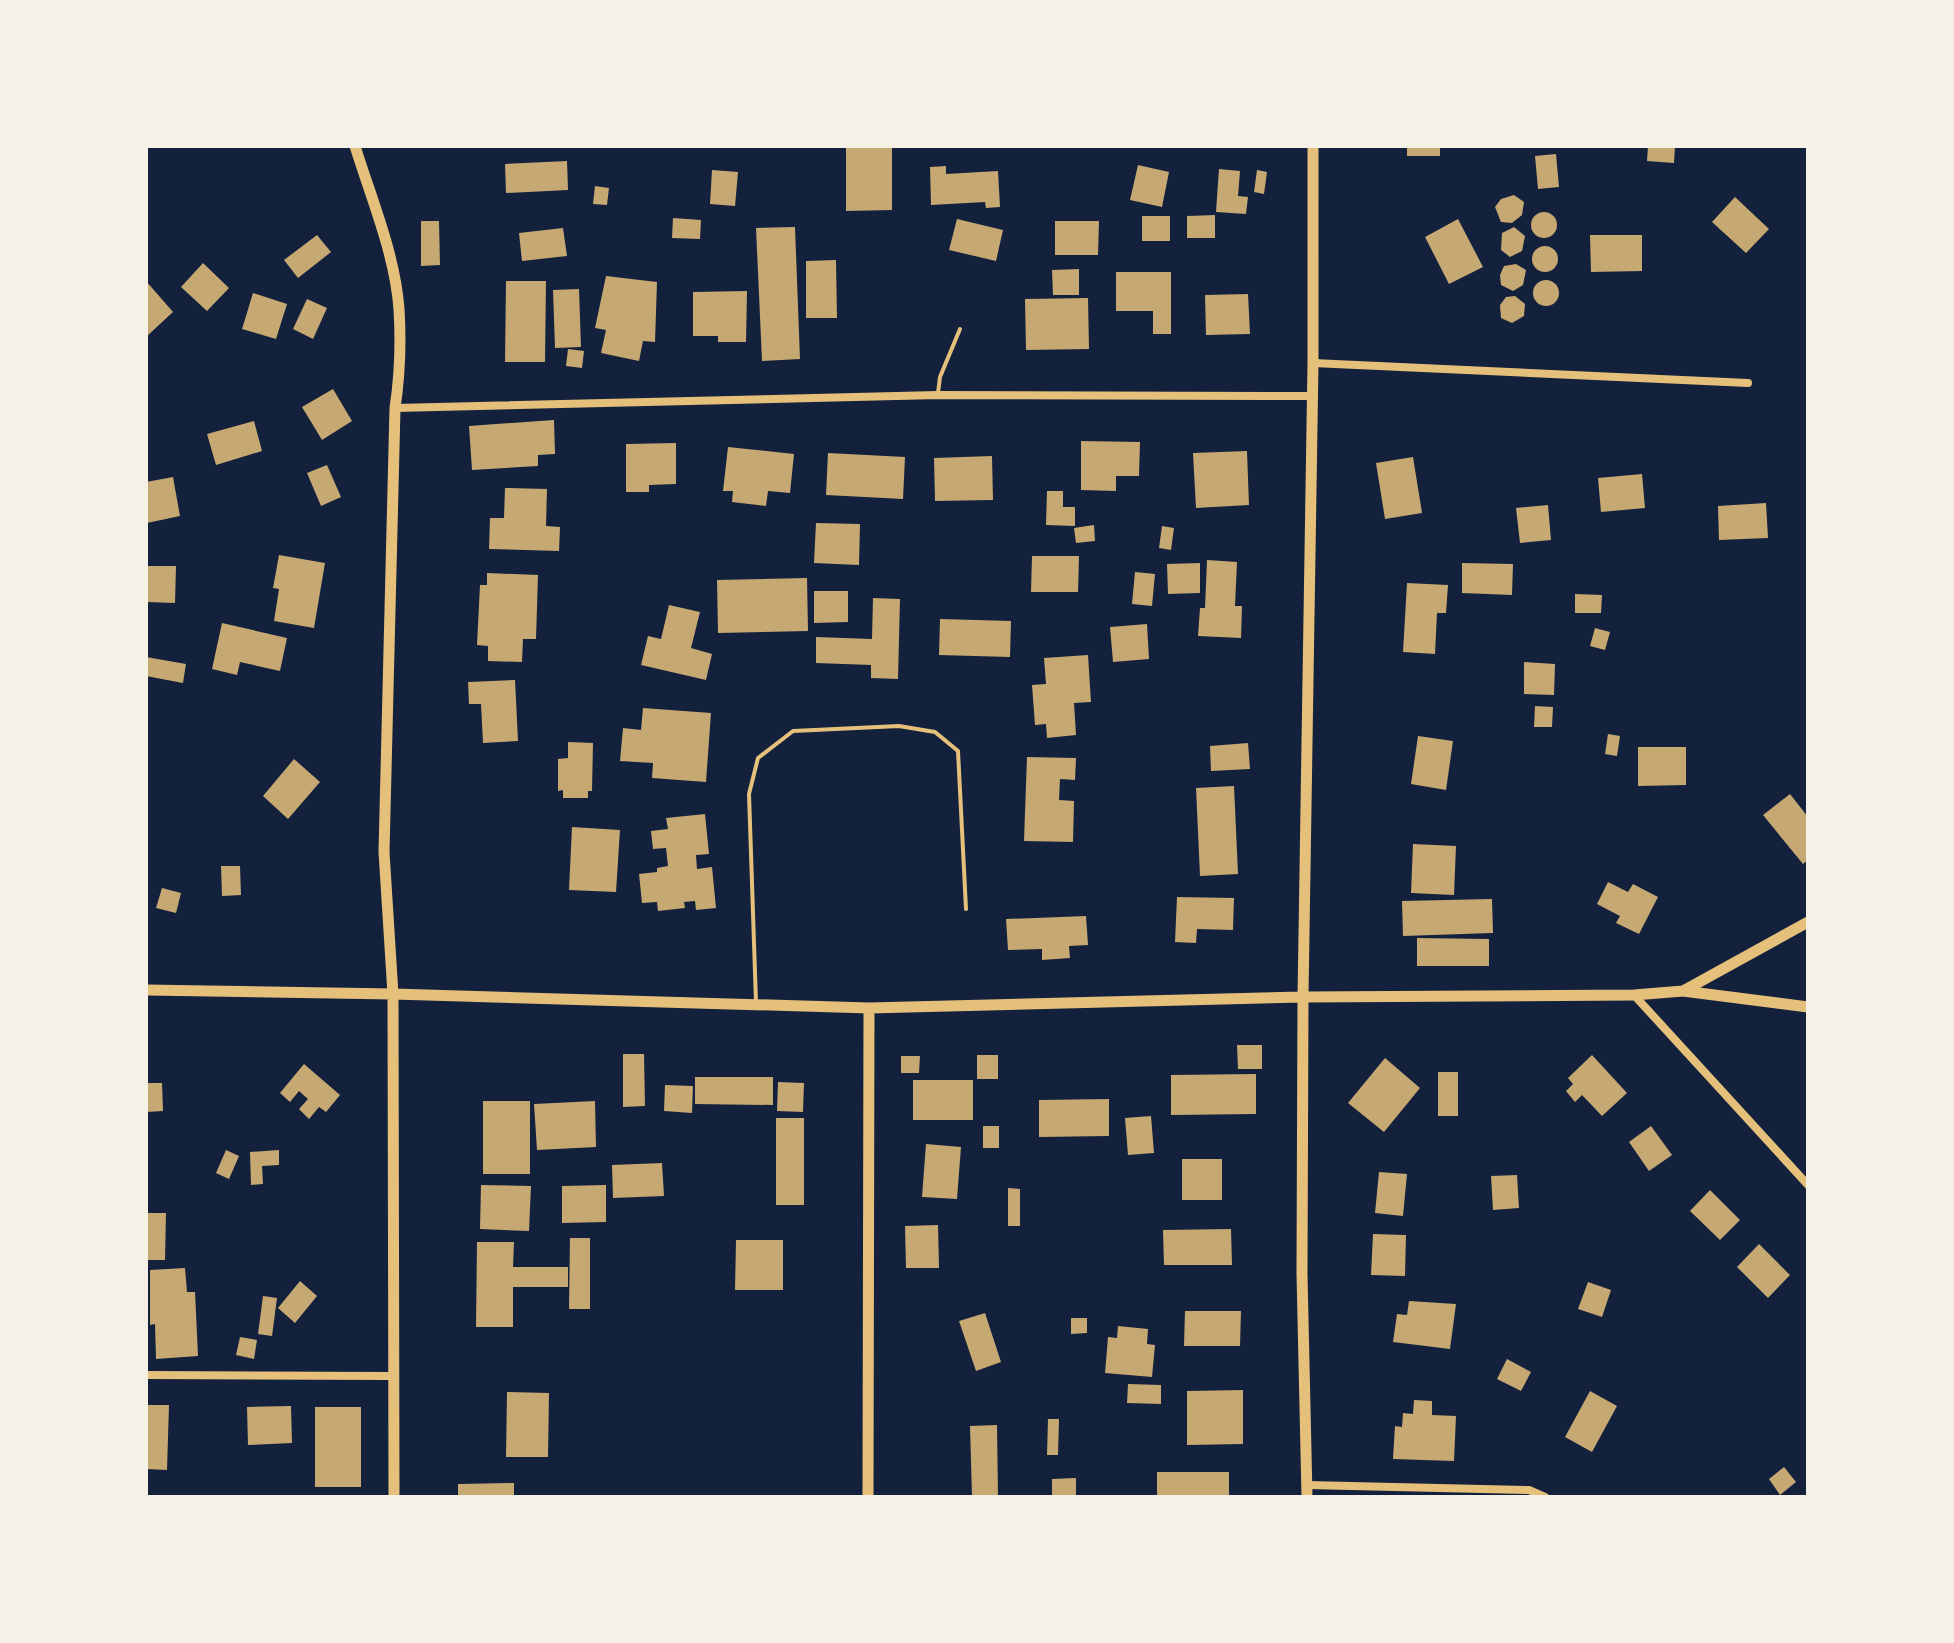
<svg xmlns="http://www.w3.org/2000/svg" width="1954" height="1643" viewBox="0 0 1954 1643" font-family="'Asap Condensed',sans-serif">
<rect width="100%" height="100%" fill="#14213d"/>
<!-- building -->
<path fill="#c6a872" d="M846 146H892V210L846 211Z
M1407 146H1440V156H1407Z
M1648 146H1675L1674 163 1647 161Z
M1556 154 1559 187 1538 189 1535 156Z
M567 161 568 190 506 193 505 164Z
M1138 165 1169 172 1162 207 1130 200Z
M946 166V174L998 171 1000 207 986 208 985 202 931 205 930 167Z
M1219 169 1240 171 1238 196 1248 197 1246 214 1216 212Z
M712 170 738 172 735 206 710 204Z
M1257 170 1267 172 1264 194 1254 192Z
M595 186 609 188 607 205 593 204Z
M1514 195 1524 202 1522 215 1512 223 1501 222 1495 207 1501 199Z
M1735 197 1769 229 1746 253 1712 222Z
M1531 225a13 13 0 1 1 26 0a13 13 0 1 1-26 0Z
M1215 215V238H1187V216Z
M1142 216H1170V241H1142Z
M673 218 701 220 700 239 672 238Z
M957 219 1003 230 996 261 949 250Z
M1458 219 1483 267 1449 284 1425 237Z
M421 221H439L440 265 421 266Z
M1055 221H1099L1098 255H1055Z
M795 227 800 359 762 361 756 228Z
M1514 227 1525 236 1522 251 1510 257 1501 250 1502 233Z
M563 228 567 256 522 261 519 233Z
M317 235 331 252 298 278 284 260Z
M1590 235H1642V271L1591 272Z
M1532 259a13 13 0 1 1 26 0a13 13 0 1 1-26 0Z
M836 260 837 318H806V261Z
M203 263 229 288 207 311 181 287Z
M1516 264 1526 270 1523 285 1513 291 1501 285 1500 275 1504 266Z
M1079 269V295H1053L1052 270Z
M1116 272H1171V334H1153V311H1116Z
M606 276 657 282 655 342 643 341 639 361 601 353 606 330 595 328Z
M1533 293a13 13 0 1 1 26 0a13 13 0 1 1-26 0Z
M146 281 173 312 146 337Z
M506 281H546L545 362H505Z
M579 289 581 347 555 348 553 290Z
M747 291 746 342H718V336H693V292Z
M253 293 287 304 276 339 242 329Z
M1248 294 1250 334 1206 335 1205 295Z
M1515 296 1525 304 1524 316 1512 323 1501 318 1500 305 1506 297Z
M1088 298 1089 349 1026 350 1025 299Z
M307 299 327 308 313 339 293 329Z
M568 349 584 351 582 368 566 366Z
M333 389 352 421 322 440 302 407Z
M554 420 555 454 538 455V466L472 470 469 426Z
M254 421 262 451 216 465 207 434Z
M1081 441 1140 442 1139 476H1116V491L1081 490Z
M676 443V484L649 485V492H626V444Z
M728 447 794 454 790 493 768 491 766 506 732 502 733 491H723Z
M1247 451 1249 505 1196 508 1193 453Z
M828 453 905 457 903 499 826 495Z
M992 456 993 500 935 501 934 458Z
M1413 457 1422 513 1385 519 1376 463Z
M327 465 341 497 321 506 307 473Z
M1642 474 1645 508 1601 512 1598 478Z
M173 477 180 516 147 523 146 482Z
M505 488 547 489 546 526 560 527 559 551 489 549 490 518H504Z
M1047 491H1063V507H1075V526L1046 525Z
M1766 503 1768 538 1719 540 1718 506Z
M1548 505 1551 540 1520 543 1516 508Z
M816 523 860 524 859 565 814 563Z
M1094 525 1095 541 1076 543 1074 528Z
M1162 526 1174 528 1171 550 1159 548Z
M279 555 325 563 314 628 274 621 279 589 273 588Z
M1032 556H1079L1078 592H1031Z
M1207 560 1237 562 1235 606H1242L1241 638 1198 636 1200 608H1205Z
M1200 563V593L1168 594 1167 564Z
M1462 563 1513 564 1512 595 1462 593Z
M146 566H176L175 603 146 602Z
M1135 572 1155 574 1152 606 1132 604Z
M487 573 538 575 536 639H523L522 662 488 661V646L477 645 480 585H487Z
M807 578 808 631 718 633 717 580Z
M1407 583 1448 585 1446 613H1437L1435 654 1403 652Z
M814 591H848V622L814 623Z
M1575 594 1602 595 1601 613H1575Z
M873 598 900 599 898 679 871 678V665L816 663V637L872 639Z
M669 605 700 612 691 648 712 654 706 680 641 665 648 636 661 639Z
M940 619 1011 621 1010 657 939 655Z
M222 623 287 638 280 671 240 662 237 675 212 669Z
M1147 624 1149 659 1113 662 1110 627Z
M1595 628 1610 632 1605 650 1590 646Z
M1088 655 1091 702 1074 703 1076 735 1047 738 1046 724 1035 725 1032 685 1046 684 1044 658Z
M146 657 186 664 183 683 146 676Z
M1524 662 1555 664 1554 695 1524 694Z
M515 680 518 741 483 743 481 704H469L468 682Z
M1535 706 1553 707 1552 727H1534Z
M643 708 711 713 706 782 652 778 653 763 620 761 623 728 641 730Z
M1608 734 1620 736 1617 756 1605 754Z
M1418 736 1453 741 1446 790 1411 784Z
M568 742 593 743 592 791H588V798H563V790L558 791V759L568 758Z
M1248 743 1250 769 1211 771 1210 746Z
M1638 747H1686V785L1638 786Z
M1027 757 1076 758 1075 780 1060 779 1059 800 1074 801 1073 842 1024 841Z
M294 759 320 782 288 819 263 796Z
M1234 786 1238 874 1200 876 1196 788Z
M1790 794 1808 817V860L1803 864 1763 815Z
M705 814 709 854 696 855 697 869 712 867 716 908 696 910 695 901 684 902 685 908 658 911 657 902 642 903 639 874 657 872V868L668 866 666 848 653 849 651 831 668 829 666 818Z
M572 827 620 830 616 892 569 890Z
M1413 844 1456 846 1454 895 1411 893Z
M221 866H240L241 895 222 896Z
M1608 882 1628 892 1633 884 1658 897 1639 934 1616 923 1620 916 1597 904Z
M162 888 181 893 176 913 156 908Z
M1177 897 1234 898 1233 930 1197 929 1196 943 1175 942Z
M1492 899 1493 933 1403 936 1402 901Z
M1086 916 1088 945 1069 946 1070 958 1042 960V949L1008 950 1006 919Z
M1417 938 1489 939V966H1417Z
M1237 1045H1262V1069H1238Z
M623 1054H644L645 1106 623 1107Z
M977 1055H998V1079H977Z
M1592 1055 1627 1093 1602 1116 1582 1095 1575 1102 1566 1091 1573 1084 1568 1078Z
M901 1056H920L919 1073H901Z
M1385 1058 1420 1088 1384 1132 1348 1103Z
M304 1064 340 1095 326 1112 319 1107 309 1119 299 1109 308 1099 299 1091 290 1102 280 1093Z
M1438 1072H1458V1116H1438Z
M1256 1074V1114L1171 1115V1075Z
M695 1077H773V1105L695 1104Z
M913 1080H973V1120H913Z
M778 1082 804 1083 803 1112 777 1111Z
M146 1083H162L163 1111 146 1112Z
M665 1085 693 1086 692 1113 664 1111Z
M1109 1099V1136L1039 1137V1100Z
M483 1101H530V1174H483Z
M595 1101 596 1147 537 1150 534 1104Z
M1151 1116 1154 1153 1128 1155 1125 1118Z
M776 1118H804V1205H776Z
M983 1126H999V1148H983Z
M1651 1126 1672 1155 1649 1171 1629 1142Z
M926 1144 961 1147 957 1199 922 1197Z
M226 1150 239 1156 229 1179 216 1173Z
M279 1150V1165L262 1166 263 1184 251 1185 250 1152Z
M1182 1159H1222V1200H1182Z
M662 1163 664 1196 613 1198 612 1165Z
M1379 1172 1407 1174 1403 1216 1375 1213Z
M1517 1175 1519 1208 1493 1210 1491 1176Z
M481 1185 531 1186 529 1231 480 1229Z
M606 1185V1222L562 1223V1186Z
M1008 1188 1020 1189V1226H1008Z
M1710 1190 1740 1220 1720 1240 1690 1211Z
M146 1213H166L165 1260H147Z
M938 1225 939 1268H906L905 1226Z
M1231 1229 1232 1265H1164L1163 1230Z
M1373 1234 1406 1235 1405 1276 1371 1275Z
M570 1238H590V1309H569Z
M736 1240H783V1290H735Z
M477 1242H514L513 1267H568V1287H513V1327H476Z
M1759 1244 1790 1275 1768 1298 1737 1267Z
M185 1268 187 1292H195L198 1356 156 1359 155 1324 150 1325V1270Z
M300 1281 317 1296 295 1323 278 1308Z
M1588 1282 1611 1290 1602 1317 1578 1309Z
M263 1296 277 1298 272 1336 258 1334Z
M1409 1301 1456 1304 1450 1349 1393 1342 1397 1314 1407 1315Z
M1185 1311H1241L1240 1346H1184Z
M985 1313 1001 1362 976 1371 959 1321Z
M1071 1318H1087V1333L1071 1334Z
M1118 1326 1148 1329 1147 1344 1155 1345 1152 1377 1105 1373 1108 1337 1117 1338Z
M240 1337 257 1340 254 1359 236 1355Z
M1507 1359 1531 1372 1521 1391 1497 1379Z
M1128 1384 1161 1385V1404L1127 1403Z
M1243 1390V1444L1187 1445V1391Z
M1590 1391 1617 1406 1592 1452 1565 1437Z
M507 1392 549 1393 548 1457H506Z
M1414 1400 1432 1401V1415L1456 1416 1454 1461 1393 1459 1395 1426 1402 1427 1403 1413 1413 1414Z
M146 1405H169L167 1470 146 1469Z
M291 1406 292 1443 248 1445 247 1407Z
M315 1407H361V1487H315Z
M1048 1419H1059L1058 1455H1047Z
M997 1425 998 1497H972L970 1426Z
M1784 1467 1796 1482 1780 1495 1769 1479Z
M1157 1472H1229V1497H1157Z
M1076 1478V1497H1052V1479Z
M514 1483V1497H458V1484Z"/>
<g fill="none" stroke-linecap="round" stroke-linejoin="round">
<!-- service -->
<path stroke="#e5c07b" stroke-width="4" d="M938 393 940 377 960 329
M756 1002 749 794 758 758 793 731 899 726 935 732 958 751 966 909"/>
<!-- minor -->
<path stroke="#e5c07b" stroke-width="8" d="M1313 363 1748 383
M395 408 938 395 1312 396
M1634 995 1808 1185
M146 1375 392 1376
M1307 1485 1529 1490 1545 1497"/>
<!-- tertiary -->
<path stroke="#e5c07b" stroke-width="11" d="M355 146C371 198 395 254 399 309 401 342 400 375 395 408L384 852 393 994 394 1497
M146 990 393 994 869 1008 1303 997 1634 995 1683 991 1808 1007
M1683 991 1808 922
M868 1497 869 1008
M1307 1497 1302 1274 1303 997 1313 363V146"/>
</g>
<!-- border -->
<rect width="1954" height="1643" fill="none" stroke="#f6f1e7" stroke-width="296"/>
</svg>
